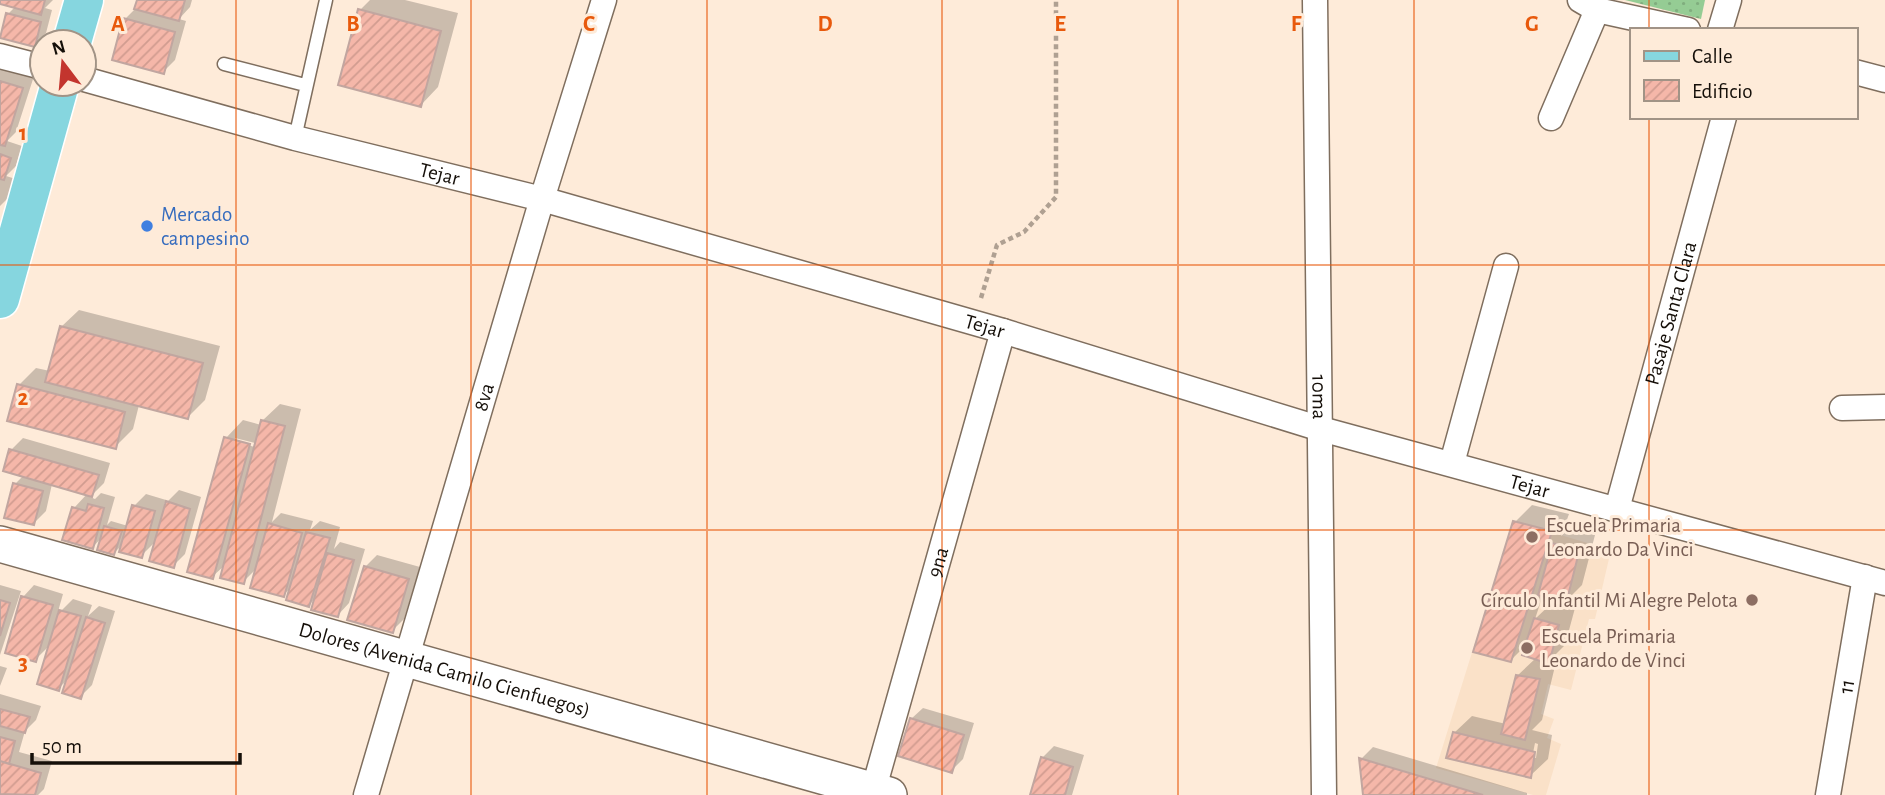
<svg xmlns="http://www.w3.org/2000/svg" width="1885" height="795" viewBox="0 0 1885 795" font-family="'Alegreya Sans',sans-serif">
<defs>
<pattern id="park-dots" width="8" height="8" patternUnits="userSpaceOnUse" patternTransform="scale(1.75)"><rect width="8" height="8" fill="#95cc94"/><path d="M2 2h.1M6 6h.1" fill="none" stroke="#80ae7e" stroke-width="1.8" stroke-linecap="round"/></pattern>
<pattern id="building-hatch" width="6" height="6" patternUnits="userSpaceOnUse" patternTransform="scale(1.75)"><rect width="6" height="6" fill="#f5b7a9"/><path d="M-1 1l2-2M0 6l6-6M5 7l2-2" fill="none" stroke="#d19c90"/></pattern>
</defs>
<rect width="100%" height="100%" fill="#feebd9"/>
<!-- built -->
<path fill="#fae1c8" d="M1513 521 1611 550 1595 619H1589L1571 690 1548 684 1541 714 1554 719 1547 738 1561 744 1546 795H1533L1436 768Z"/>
<!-- park -->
<path fill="url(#park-dots)" d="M1625 0H1705L1701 19Z"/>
<!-- shadow -->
<path fill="#0003" fill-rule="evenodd" d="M0 0H53L45 8 52 10 46 33 35 45 8 14 16 6 0 2Z
M139 0H192L190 7 179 19 186 21 175 60 163 72 125 19 136 8Z
M370 0H405L458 13 438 87 421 105 360 10Z
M0 68 34 76 16 132 7 141 22 146 16 166 6 176 16 179 11 195 0 206Z
M79 310 220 346 205 400 188 417 139 405 133 429 115 447 19 385 36 368 50 371 61 327Z
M280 404 301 409 272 522 281 513 313 521 310 530 320 521 340 527 334 549 340 542 365 549 349 603 338 615 316 598 309 605 292 587 283 595 257 568 243 582 225 565 212 577 226 438 243 420 261 425 262 421ZM235 438 259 444 258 448 235 441Z
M23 438 110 463 104 483 90 497 95 499 101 493 115 497 107 525 111 521 128 526 134 506 146 494 166 500 164 505 179 490 201 497 185 554 173 566 156 541 141 556 123 544 114 553 102 537 93 547 74 508 87 494 52 484 46 511 34 523 15 484 24 475 11 450Z
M1532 505 1569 514 1561 536 1571 527 1595 535 1582 585 1563 604 1575 608 1565 645 1549 661 1556 662 1542 720 1532 730 1552 735 1548 759 1530 776 1454 733 1472 716 1506 724 1517 676 1536 658 1527 644 1511 660 1515 522ZM1563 545 1588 554 1587 557 1563 549ZM1543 595 1556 599 1535 619ZM1535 743 1538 744 1536 758H1532Z
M377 555 420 567 404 619 392 631 365 567Z
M0 585 21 591 0 655Z
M34 585 63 594 57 615 73 599 92 605 88 616 99 606 115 611 92 685 80 697 68 679 58 689 51 644 35 660 23 597Z
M0 666 7 668 0 686Z
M0 694 41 706 36 720 25 731 19 752 52 761 44 789 38 795H10L0 792Z
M923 708 974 723 963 759 951 771 911 719Z
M1054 746 1084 755 1072 795H1031L1042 758Z
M1373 747 1527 793V795H1365L1361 759Z"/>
<!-- building -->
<path fill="url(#building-hatch)" stroke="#c1a6a0" stroke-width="2" d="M0 0H45L41 15 0 4Z
M137 0H185L179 21 134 9Z
M358 9 441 31 421 107 338 85Z
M6 13 41 22 35 47 0 38Z
M123 18 175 32 164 74 112 60Z
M0 81 23 88 5 146 0 145Z
M0 154 11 158 4 180 0 179Z
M60 326 203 363 188 419 45 382Z
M17 384 125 412 116 449 7 421Z
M261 420 285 426 244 584 220 578Z
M224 437 250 444 213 579 187 572Z
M9 449 99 475 92 497 3 471Z
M13 483 43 491 34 525 4 518Z
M166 501 190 509 174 568 149 561Z
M88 504 104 508 93 549 62 540 72 507 86 511Z
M132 505 155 511 142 558 119 552Z
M1513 521 1552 531 1511 662 1473 652Z
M268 523 302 533 284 597 250 588Z
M104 526 122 531 114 555 97 550Z
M306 532 330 538 309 607 286 600Z
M1552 543 1579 552 1566 604 1538 595Z
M327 553 354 560 338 617 311 610Z
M364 566 409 579 393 633 347 620Z
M21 596 53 605 36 662 5 653Z
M0 600 10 603 0 636Z
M59 610 81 616 59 691 37 684Z
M86 617 105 623 81 699 62 693Z
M1534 618 1559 625 1549 664 1522 655Z
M1516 675 1540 679 1525 740 1501 734Z
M0 709 30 717 25 733 0 726Z
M910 718 964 735 952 773 898 756Z
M1453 732 1535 752 1531 778 1446 758Z
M0 737 15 741 9 764 0 761Z
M1041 757 1073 767 1065 795H1030Z
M1359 758 1483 795H1363Z
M0 761 41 773 35 795 0 794Z"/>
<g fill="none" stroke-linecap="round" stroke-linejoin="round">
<!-- service casing -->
<g stroke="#7f6e5e" stroke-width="15">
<path id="service" d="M224 64 305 85
M295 138 326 0"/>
</g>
<!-- minor casing -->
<g stroke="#7f6e5e" stroke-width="27">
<g id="minor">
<path id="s1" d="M1315 0 1324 795"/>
<path d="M1580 0 1597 10 1688 30"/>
<path d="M1720 30 1729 0"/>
<path d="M0 56 42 67"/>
<path d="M1855 72 1885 80"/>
<path id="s2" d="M84 79 295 138 542 199 1003 331 1321 429 1885 583"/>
<path d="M1551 118 1597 10"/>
<path d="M1842 408 1885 407"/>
<path d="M1452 463 1506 266"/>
<path id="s3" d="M1617 509 1724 117"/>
<path id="s4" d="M366 795 542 199 604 0"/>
<path id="s5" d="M872 795 1003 331"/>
<path id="s6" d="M1828 795 1865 577"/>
</g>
</g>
<!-- secondary casing -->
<g stroke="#7f6e5e" stroke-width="38">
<g id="secondary">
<path id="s7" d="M0 544 889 795"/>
</g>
</g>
<!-- primary casing -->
<g stroke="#fff" stroke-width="41">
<path id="primary" d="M72 42 84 0
M0 299 60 84"/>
</g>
<!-- path -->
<path stroke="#afa092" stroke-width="4.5" stroke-dasharray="5 3.5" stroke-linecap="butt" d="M981 298 997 245 1024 232 1056 197V0"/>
<!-- service -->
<use href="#service" stroke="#fff" stroke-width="12"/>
<!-- minor -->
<use href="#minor" stroke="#fff" stroke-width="24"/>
<!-- secondary -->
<use href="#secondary" stroke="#fff" stroke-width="35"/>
<!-- primary -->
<use href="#primary" stroke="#86d6df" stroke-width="38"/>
</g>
<!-- grid -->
<path fill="none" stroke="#e8590c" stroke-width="2" stroke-opacity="0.55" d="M236 0V795M471 0V795M707 0V795M942 0V795M1178 0V795M1414 0V795M1649 0V30M1649 117V795M0 265H1885M0 530H1885"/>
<!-- markers -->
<circle fill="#3f7fe0" stroke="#feebd9" stroke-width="2.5" cx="147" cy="226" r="7"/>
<g fill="#8d6e63" stroke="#feebd9" stroke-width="2.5">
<circle cx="1532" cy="537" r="7"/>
<circle cx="1752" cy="600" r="7"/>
<circle cx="1527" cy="648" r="7"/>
</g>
<g text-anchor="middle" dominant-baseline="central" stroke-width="6" stroke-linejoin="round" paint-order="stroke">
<!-- street labels -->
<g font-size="21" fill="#150f09" stroke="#feebd9">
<text stroke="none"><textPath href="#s2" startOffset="368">Tejar</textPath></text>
<text stroke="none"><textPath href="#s3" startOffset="203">Pasaje Santa Clara</textPath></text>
<text stroke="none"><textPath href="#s2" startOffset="934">Tejar</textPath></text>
<text stroke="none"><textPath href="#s4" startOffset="415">8va</textPath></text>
<text stroke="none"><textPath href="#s1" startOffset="397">10ma</textPath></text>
<text stroke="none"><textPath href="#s2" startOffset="1502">Tejar</textPath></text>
<text stroke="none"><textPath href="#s5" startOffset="242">9na</textPath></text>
<text stroke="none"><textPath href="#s7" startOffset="462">Dolores (Avenida Camilo Cienfuegos)</textPath></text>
<text stroke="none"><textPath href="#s6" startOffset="110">11</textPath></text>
</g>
<!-- shop labels -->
<g font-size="21" fill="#366cbe" stroke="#feebd9" text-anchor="start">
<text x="161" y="214">Mercado<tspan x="161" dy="24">campesino</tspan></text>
</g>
<!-- education labels -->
<g font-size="21" fill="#785e54" stroke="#feebd9" text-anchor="start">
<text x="1546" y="525">Escuela Primaria<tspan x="1546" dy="24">Leonardo Da Vinci</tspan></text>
<text x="1738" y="600" text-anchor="end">Círculo Infantil Mi Alegre Pelota</text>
<text x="1541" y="636">Escuela Primaria<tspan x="1541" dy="24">Leonardo de Vinci</tspan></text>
</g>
</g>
<g font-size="23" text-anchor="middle" font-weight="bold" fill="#e8590c" stroke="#feebd9" stroke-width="6" stroke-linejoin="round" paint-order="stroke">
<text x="118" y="31">A</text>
<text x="353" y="31">B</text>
<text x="589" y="31">C</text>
<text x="825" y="31">D</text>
<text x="1060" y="31">E</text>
<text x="1296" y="31">F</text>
<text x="1532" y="31">G</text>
<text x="23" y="140">1</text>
<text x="23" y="405">2</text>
<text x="23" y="670">3</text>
</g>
<!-- legend -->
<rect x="1630" y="28" width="228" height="91" fill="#feebd9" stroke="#a19386" stroke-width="2"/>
<rect x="1644" y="51" width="35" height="10" fill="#86d6df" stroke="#a19386" stroke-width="2"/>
<text x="1692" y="63" font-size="21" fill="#150f09">Calle</text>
<rect x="1644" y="80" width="35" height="21" fill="url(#building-hatch)" stroke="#a19386" stroke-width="2"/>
<text x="1692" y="98" font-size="21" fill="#150f09">Edificio</text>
<!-- north arrow -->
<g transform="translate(63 63) rotate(344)"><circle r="33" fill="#feebd9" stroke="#a19386" stroke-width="2"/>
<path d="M0-5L12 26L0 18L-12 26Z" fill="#c3352e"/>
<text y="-10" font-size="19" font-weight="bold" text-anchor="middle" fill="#150f09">N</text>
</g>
<!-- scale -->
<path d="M32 753v10h208v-10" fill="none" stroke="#150f09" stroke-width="3.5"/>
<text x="42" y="753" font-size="21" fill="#150f09" stroke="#feebd9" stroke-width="5" paint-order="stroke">50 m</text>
</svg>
